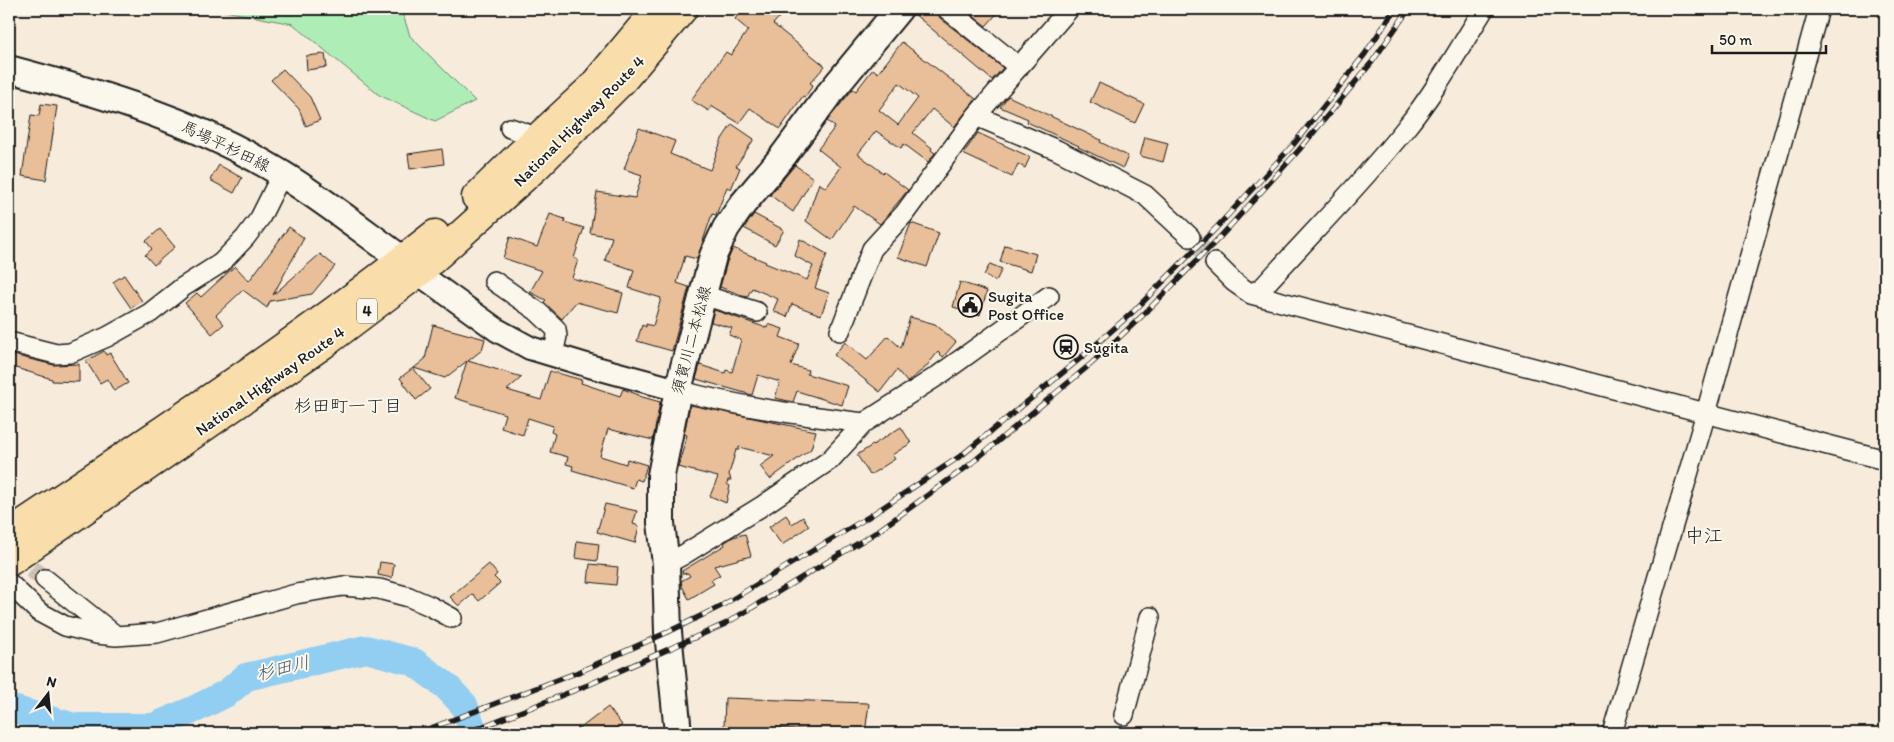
<svg xmlns="http://www.w3.org/2000/svg" width="1894" height="742" viewBox="0 0 1894 742" font-family="Itim,'Klee One',sans-serif">
<rect width="100%" height="100%" fill="#f7ecdb"/>
<filter id="ink" filterUnits="userSpaceOnUse"><feTurbulence type="fractalNoise" baseFrequency=".02" numOctaves="2"/><feDisplacementMap in="SourceGraphic" scale="10" xChannelSelector="R" yChannelSelector="G"/><feConvolveMatrix kernelMatrix="1 2 1 2 8 2 1 2 1" color-interpolation-filters="sRGB"/></filter>
<g filter="url(#ink)">
<!-- green -->
<path fill="#aeeeb6" stroke="#658569" d="M214 9H401L410 36 475 101 435 121 379 95 293 24Z"/>
<g fill="none" stroke-linecap="round" stroke-linejoin="round">
<!-- river -->
<path stroke="#92cdf2" stroke-width="28" d="M9 708 74 727H153L195 709 227 693 246 677 366 649 414 662 446 686 464 705 474 733"/>
</g>
<!-- building -->
<path fill="#e9bf99" stroke="#1c1c1c" fill-rule="evenodd" d="M743 9H787L773 24 825 66 810 83 813 85 805 97 803 96 780 129 750 108 739 123 711 106 709 111 691 100 726 52 731 55 748 30 735 19Z
M914 9H936L940 18 1003 68 992 80 913 13Z
M965 9H1001L986 26Z
M902 42 976 99 954 127 932 109 913 133 932 148 931 150 935 153 928 162 904 144 901 148 876 131 858 154 883 173 884 172 908 190 880 224 854 206 832 240 806 221 819 183 826 188 841 167 818 149 835 127 827 121 853 89 856 91 873 69 878 73ZM899 83 918 98 898 125 879 110Z
M325 54 327 67 307 70 306 56Z
M283 69 310 97 320 120 306 126 299 109 271 80Z
M1099 83 1144 104 1135 123 1090 102Z
M1008 96 1101 140 1100 142 1128 156 1123 168 1078 147 1079 146 1027 122 1028 119 1000 107Z
M41 104 57 106 46 180 22 176 31 115 39 116Z
M732 124 754 139 736 166 740 168 731 189 727 187 716 215 712 214 697 259 685 256 677 283 689 287 672 351 637 341 642 325 646 327V324L653 326 661 298 629 288 634 270 605 260 612 237 590 233 597 192 635 198 642 175 624 169 639 128 675 141 670 154 710 170 722 139Z
M978 133 1030 157 1025 168 1018 164 1012 177 963 154Z
M1145 137 1168 143 1163 162 1140 156Z
M442 149 444 164 410 169 408 154Z
M219 165 242 178 234 193 210 180Z
M795 165 813 178 793 212 770 195Z
M550 214 565 219 564 222 584 228 574 258 578 260 572 278 623 293 618 313 576 302 562 319 544 302 546 300 530 292 542 271 503 258 510 237 537 247Z
M754 214 784 230 775 245 744 228Z
M911 223 939 233 927 267 898 257Z
M289 227 304 238 273 295 320 254 335 266 312 294 270 301 267 308 243 290 216 315 224 324 212 334 185 303 197 293 201 297 235 266 249 281Z
M160 229 175 247 154 265 145 255 152 249 146 241Z
M800 239 827 254 815 288 829 293 821 315 792 304 787 317 773 311 778 299 752 288 747 297 720 287 727 262 733 248 766 262 765 263 807 280 813 266 795 256Z
M1005 245 1036 254 1031 271 1000 262Z
M990 264 1002 269 996 281 984 275Z
M124 275 142 301 131 308 113 282Z
M960 282 987 291 980 315 953 307Z
M714 310 767 328 768 324 783 329 780 337 799 344 791 365 808 370 807 374 848 386 842 405 797 391 793 402 775 398 780 382 758 375 752 395 696 379 700 365 725 373 726 370 732 372 741 340 729 335 732 328 711 322Z
M910 317 935 324 956 342 943 357 938 352 925 368 907 382 897 370 880 392 834 355 845 342 867 360 888 336 901 348Z
M433 325 485 339 482 350 468 361 522 377 507 390 541 400 550 371 582 380 581 383 620 396 623 389 639 395V396L660 402 653 440 608 429 600 456 626 464 627 459 647 465 642 481 636 479 633 488 572 470 573 466 566 464 568 457 550 452 555 434 551 432 553 426 528 418 523 435 501 428 505 414 455 398 467 361 445 378 414 368 425 359Z
M104 351 106 355 110 353 128 383 114 391 107 379 100 383 86 361Z
M9 354 54 365 79 364V382L52 381V379L9 366Z
M413 368 430 389 416 400 400 378Z
M690 405 816 431 811 449 770 479 760 466 774 456 739 447V450H736L729 474 731 480H728L727 484 730 486 726 503 710 496 718 477 678 467 687 435 684 434Z
M901 427 911 443 892 455 895 459 870 475 857 455Z
M605 504 637 511 633 524 639 526 635 543 597 532Z
M786 515 792 524 803 517 809 526 782 545 769 527Z
M745 534 751 556 714 566 720 575 711 580 714 584 689 599 682 586 681 581 690 576 688 573 683 574 682 571 725 545 724 543 733 537Z
M577 541 599 544 597 561 575 558Z
M380 562 394 564 392 578 378 575Z
M489 564 497 574 494 577 500 583 479 601 473 594 459 606 450 597Z
M590 564 618 567 616 585 588 582Z
M725 698 867 703 869 704 865 733 774 728V733H750L751 728 724 727Z
M608 707 622 725 612 733H574Z"/>
<g fill="none" stroke-linecap="round" stroke-linejoin="round">
<!-- minor-tunnel -->
<path stroke="#cbc2b5" stroke-width="19" stroke-dasharray="19 9" stroke-linecap="butt" d="M1190 237 1215 263
M9 552 45 579"/>
<!-- minor casing -->
<g stroke="#1c1c1c" stroke-width="22">
<path id="minor" d="M947 9 1019 67
M976 116 1057 150 1145 195 1190 237
M510 128 525 133 533 141
M1215 263 1234 282 1251 294 1885 460
M494 281 537 311 556 329 557 336 553 355
M1251 294 1263 287C1311 234 1361 184 1405 129 1435 92 1459 49 1484 9
M703 295 757 312
M840 331 872 249 904 214 976 116 1069 9
M9 342 56 354 70 353 107 337 150 313 183 287 221 263 245 238 260 218 282 174
M678 390C739 407 801 415 864 423
M666 564 683 555 762 506 830 460 864 423 939 375 1049 296
M45 579 115 635
M9 583 39 612 65 626 97 634 116 636 157 633 296 594 343 586 379 589 409 597 430 606 452 618
M1124 715 1150 617
M1612 733 1706 413 1819 9"/>
</g>
<!-- tertiary casing -->
<g stroke="#1c1c1c" stroke-width="26">
<path id="tertiary" d="M418 273 497 330 530 348 593 367 678 390"/>
</g>
<!-- secondary casing -->
<g stroke="#1c1c1c" stroke-width="30">
<path id="secondary" d="M9 69C103 94 198 122 282 174 324 200 363 231 403 260L418 273
M678 733 668 632 666 564 661 523V475L678 390 713 256 726 228 742 205 783 156 829 94 899 9"/>
</g>
<!-- trunk casing -->
<g stroke="#1c1c1c" stroke-width="31">
<path id="trunk" d="M476 197 519 155 592 87 657 9
M9 533C153 437 299 342 435 234
M9 562 324 344 418 273 536 167 623 80 683 9"/>
</g>
<!-- minor -->
<use href="#minor" stroke="#fbf7ec" stroke-width="19"/>
<!-- tertiary -->
<use href="#tertiary" stroke="#fbf7ec" stroke-width="22"/>
<!-- secondary -->
<use href="#secondary" stroke="#fbf7ec" stroke-width="26"/>
<!-- trunk -->
<use href="#trunk" stroke="#f9deab" stroke-width="28"/>
<!-- rail casing -->
<g stroke="#1c1c1c" stroke-width="5.5">
<path id="rail" d="M418 733 581 671 668 632 721 606 870 516 962 455 1083 356 1135 310 1216 228 1293 145 1365 54 1395 9
M466 733 588 685 725 624 875 533 968 466 1092 363 1143 315 1221 236 1299 150 1372 62 1409 9"/>
</g>
<!-- rail -->
<use href="#rail" stroke="#fbf7ec" stroke-width="4" stroke-dasharray="11" stroke-linecap="butt"/>
</g>
</g>
<!-- icons -->
<defs>
<g id="civic-ring" transform="scale(1.25)"><circle r="9.5" fill="#fbf7ec" stroke="#1c1c1c" stroke-width="1.5"/><path d="M-.6-6.5H3V-4.5H.6V-3L4-1V1h2V6H-6V1h2V-1L-.6-3ZM-1.2 2.5V6h2.4V2.5Z" fill="#1c1c1c"/></g>
<g id="station-ring" transform="scale(1.25)"><circle r="9.5" fill="#fbf7ec" stroke="#1c1c1c" stroke-width="1.5"/><path d="M-3-6H3Q5-6 5-4V2Q5 4 3 4L4.5 6H3L1.5 4h-3L-3 6H-4.5L-3 4Q-5 4-5 2V-4Q-5-6-3-6ZM-3.5-4v3h7v-3ZM-3.5 1v1.5H-2V1ZM2 1v1.5H3.5V1Z" fill="#1c1c1c"/></g>
</defs>
<g fill-rule="evenodd">
<use href="#civic-ring" x="970" y="305"/>
<use href="#station-ring" x="1066" y="347"/>
</g>
<g text-anchor="middle" dominant-baseline="central" stroke-width="4" stroke-linejoin="round" paint-order="stroke">
<!-- shield labels -->
<rect fill="#fbf7ec" stroke="#5f5e5a" stroke-width="1" x="357" y="298.5" width="20" height="25" rx="4"/>
<g font-size="15" font-weight="bold" fill="#1c1c1c">
<text x="367" y="311">4</text>
</g>
<!-- street labels -->
<g font-size="16" fill="#1c1c1c" stroke="#fbf7ec">
<text transform="translate(579 121) rotate(-45)">National Highway Route 4</text>
<text transform="translate(226 146) rotate(26)">馬場平杉田線</text>
<text transform="translate(691 340) rotate(-75)">須賀川二本松線</text>
<text transform="translate(270 381) rotate(-35)">National Highway Route 4</text>
</g>
<!-- poi labels -->
<g font-size="16" fill="#1c1c1c" stroke="#fbf7ec" text-anchor="start">
<text x="988" y="296">Sugita<tspan x="988" dy="18">Post Office</tspan></text>
<text x="1084" y="347">Sugita</text>
</g>
<!-- neighbourhood labels -->
<g font-size="18" fill="#1c1c1c" stroke="#fbf7ec">
<text x="348" y="406">杉田町一丁目</text>
</g>
<!-- water labels -->
<g font-size="18" font-style="italic" fill="#455a67" stroke="#fbf7ec">
<text transform="translate(283 668) rotate(-13)">杉田川</text>
</g>
<!-- quarter labels -->
<g font-size="19" fill="#1c1c1c" stroke="#fbf7ec">
<text x="1704" y="535">中江</text>
</g>
</g>
<!-- margin -->
<rect width="1894" height="742" fill="none" stroke="#fbf7ec" stroke-width="30"/>
<rect x="15" y="15" width="1864" height="712" fill="none" stroke="#1c1c1c" stroke-width="2" filter="url(#ink)"/>
<!-- north arrow -->
<g transform="translate(48 694) rotate(16)" stroke="#fbf7ec" stroke-width="4" paint-order="stroke">
<path d="M0-4L9 19L0 12L-9 19Z" fill="#1c1c1c"/>
<text y="-8" font-size="14" font-weight="bold" text-anchor="middle" fill="#1c1c1c">N</text>
</g>
<!-- scale -->
<path d="M1712 45v8h114v-8" fill="none" stroke="#1c1c1c" stroke-width="2.5"/>
<text x="1719" y="45" font-size="15" fill="#1c1c1c" stroke="#fbf7ec" stroke-width="4" paint-order="stroke">50 m</text>
</svg>
